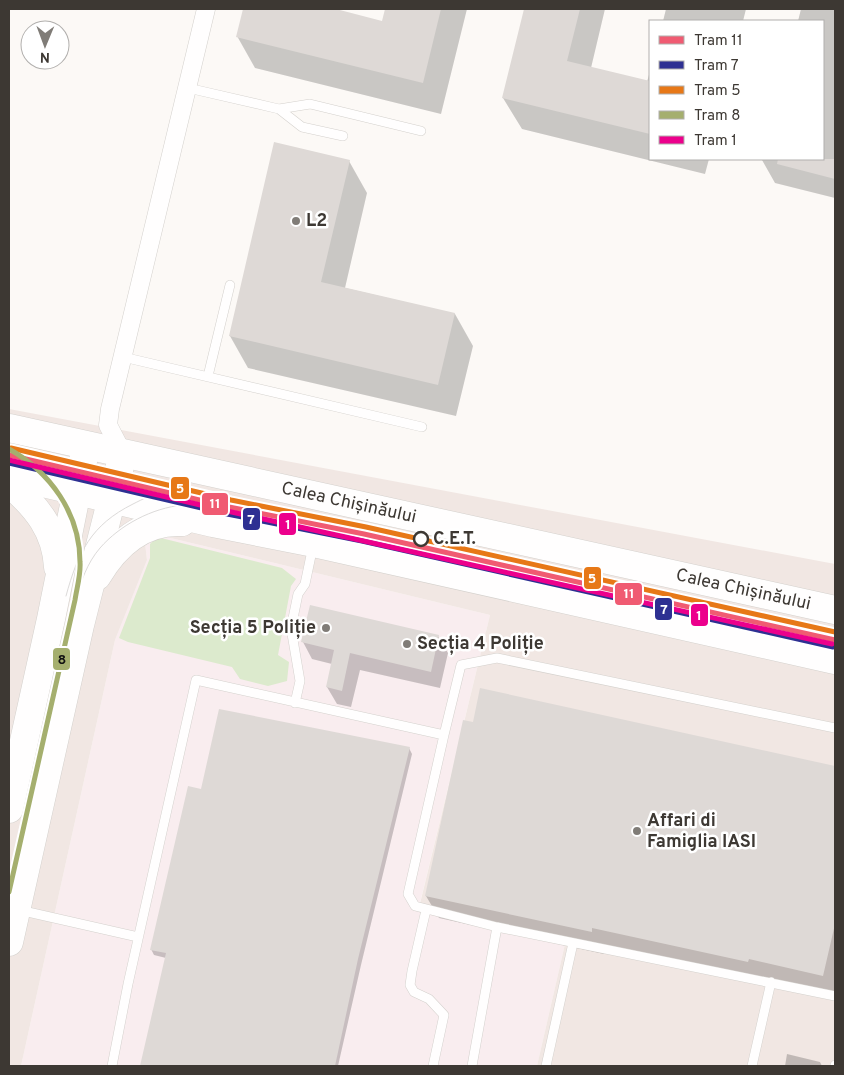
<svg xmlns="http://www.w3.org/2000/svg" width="844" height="1075" viewBox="0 0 844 1075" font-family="Overpass,sans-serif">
<rect width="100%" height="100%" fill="#fcf9f6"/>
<!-- commercial -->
<path fill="#f9edef" d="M154 534 490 615 418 911 565 944 537 1066H21L115 640 147 560 145 543Z"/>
<!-- industrial -->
<path fill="#f1e7e3" d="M9 409 835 564V1066H537L565 944 418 912 490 615 154 534 145 543 147 560 115 640 21 1066H9Z"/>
<!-- green -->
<path fill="#dceacd" d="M157 537 282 568 296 579 291 586 278 655 289 662 287 681 268 686 240 679 232 667 128 642 119 638 150 558V544Z"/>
<!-- shadow -->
<path fill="#0003" d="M244 9H331L383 22 386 9H467L441 114 255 68 237 36Z
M525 9H605L591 68 647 82 650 71V159H709L705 174 522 129 503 98Z
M666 9H746L743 21H663Z
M801 9H835V198L775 183 762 160 763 159H823V21H798Z
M349 161 367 193 345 288 455 314 473 346 456 416 248 368 230 336Z
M438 636 448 653 440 688 360 670 351 707 337 704 327 687 332 664 312 659 303 642Z
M481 690 835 767V997L604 950V954L439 918 426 896 474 723Z
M409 748 412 754 361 965 338 1066H141L166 958 154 955 151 949 202 790Z
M787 1054 820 1062 822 1066H785Z"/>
<!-- building -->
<path fill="#ded9d6" d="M243 9H336L382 21 385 9H441L423 83 236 37Z
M524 9H580L567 61 650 81V134L502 98Z
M274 142 350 160 321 282 455 313 438 385 229 336Z
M778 159H835V179L777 164Z
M310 605 439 635 431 672 350 653 342 691 326 687 334 650 301 642Z
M480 688 835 766V924L823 976 749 959 748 962 592 928V932L425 896 463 720 473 722Z
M219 709 410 747 358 959 335 1066H140L166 953 150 950 188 786 201 789Z"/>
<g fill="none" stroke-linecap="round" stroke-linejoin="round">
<!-- service casing -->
<g stroke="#d4d1cd" stroke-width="10">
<path id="service" d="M188 88 279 109 302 127 343 136
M279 109 310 104 421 131
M123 357 422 427
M208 376 230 285
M295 703 300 681 291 628 298 594 305 584 313 546
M444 735 408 894 415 906 497 927 835 996
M19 910 138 937
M426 910 412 971 410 985 414 992 429 999 444 1015 433 1066
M112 1066 128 984 196 680 444 735 461 665 497 658 835 728
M472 1066 497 927
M546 1066 573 943
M752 1066 771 982
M835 1066V1065"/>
</g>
<!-- minor casing -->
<g stroke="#d4d1cd" stroke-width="19">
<path id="minor" d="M123 454 108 425 110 409 206 9"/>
</g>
<!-- primary casing -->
<g stroke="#d4d1cd" stroke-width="29">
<g id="primary">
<path id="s1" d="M9 428 835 610"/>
<path d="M9 475 213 523 314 543 835 660"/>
<path d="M9 483C36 506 56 530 58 567"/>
<path d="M97 576C116 544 143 520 182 522"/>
<path d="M9 809 51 619 86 446"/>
<path d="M9 942 80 625 123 454"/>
</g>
</g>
<!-- service -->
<use href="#service" stroke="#fffefe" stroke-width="9"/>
<!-- minor -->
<use href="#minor" stroke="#fffefe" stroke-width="18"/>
<!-- primary -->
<use href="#primary" stroke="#fffefe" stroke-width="28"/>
<!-- tram -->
<path stroke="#dcdad9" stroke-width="1" d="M66 596C78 552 91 525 133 504 143 499 154 493 166 492 181 491 197 492 212 492
M75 600C81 582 87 563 100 548 120 525 152 508 183 505 198 503 214 506 229 507"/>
<!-- tram-1 casing -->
<g stroke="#fff" stroke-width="9">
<path id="tram-1" d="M9 455 229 507 364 534 835 640"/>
</g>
<!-- tram-2 casing -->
<g stroke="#fff" stroke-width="9">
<path id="tram-2" d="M9 463 227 514 362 541 833 647"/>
</g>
<!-- tram-3 casing -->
<g stroke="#fff" stroke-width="9">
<path id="tram-3" d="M11 448 231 500 366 527 835 632"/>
</g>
<!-- tram-4 casing -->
<g stroke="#fff" stroke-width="9">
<path id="tram-4" d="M9 449C50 472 80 513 80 562 81 574 77 587 75 600L9 892"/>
</g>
<!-- tram-5 casing -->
<g stroke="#fff" stroke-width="9">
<path id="tram-5" d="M9 460 209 507 832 644"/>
</g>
<!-- tram-1 -->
<use href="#tram-1" stroke="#f05b72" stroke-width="5"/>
<!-- tram-2 -->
<use href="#tram-2" stroke="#2e3092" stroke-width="5"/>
<!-- tram-3 -->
<use href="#tram-3" stroke="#e77817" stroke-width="5"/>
<!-- tram-4 -->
<use href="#tram-4" stroke="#a5af6e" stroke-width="5"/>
<!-- tram-5 -->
<use href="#tram-5" stroke="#ec008c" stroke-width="5"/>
</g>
<!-- markers -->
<g fill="#807c77" stroke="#fff" stroke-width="2">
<circle cx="296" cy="221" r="5"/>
<circle cx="326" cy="628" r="5"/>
<circle cx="407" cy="644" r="5"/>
<circle cx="637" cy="831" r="5"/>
</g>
<circle fill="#fff" stroke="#3d3833" stroke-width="2.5" cx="421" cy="539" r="7"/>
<g text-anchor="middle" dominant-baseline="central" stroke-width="5" stroke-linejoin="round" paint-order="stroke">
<!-- poi labels -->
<g font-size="18" font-weight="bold" fill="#3d3833" stroke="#fff" text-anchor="start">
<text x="306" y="221">L2</text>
<text x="316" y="628" text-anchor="end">Secția 5 Poliție</text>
<text x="417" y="644">Secția 4 Poliție</text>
<text x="647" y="821">Affari di<tspan x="647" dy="21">Famiglia IASI</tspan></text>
</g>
<!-- street labels -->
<g font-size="18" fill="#3d3833" stroke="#fff">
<text stroke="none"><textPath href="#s1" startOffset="348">Calea Chișinăului</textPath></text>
<text stroke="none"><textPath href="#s1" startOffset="752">Calea Chișinăului</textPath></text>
</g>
<!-- stop labels -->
<g font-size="18" font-weight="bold" fill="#3d3833" stroke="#fff" text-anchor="start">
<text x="433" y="539">C.E.T.</text>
</g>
</g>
<g stroke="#fff" stroke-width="2">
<rect x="170" y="476" width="20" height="24" rx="5" fill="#e77817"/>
<rect x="201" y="492" width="28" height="24" rx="5" fill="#f05b72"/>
<rect x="242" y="507" width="19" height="24" rx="5" fill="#2e3092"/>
<rect x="278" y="512" width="19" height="24" rx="5" fill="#ec008c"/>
<rect x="583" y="566" width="19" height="24" rx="5" fill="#e77817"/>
<rect x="614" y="582" width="29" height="24" rx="5" fill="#f05b72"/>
<rect x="654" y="597" width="19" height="24" rx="5" fill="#2e3092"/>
<rect x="690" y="603" width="19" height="24" rx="5" fill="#ec008c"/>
<rect x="52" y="647" width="19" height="24" rx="5" fill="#a5af6e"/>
</g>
<g font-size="14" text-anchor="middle" font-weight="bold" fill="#fff">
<text x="180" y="493">5</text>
<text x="215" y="508">11</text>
<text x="251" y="524">7</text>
<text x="288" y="529">1</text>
<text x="592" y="583">5</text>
<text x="629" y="598">11</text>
<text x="664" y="614">7</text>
<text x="699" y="620">1</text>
</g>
<g font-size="14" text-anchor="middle" font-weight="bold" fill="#111">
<text x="62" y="664">8</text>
</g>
<!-- border -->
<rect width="844" height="1075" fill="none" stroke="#3d3833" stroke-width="20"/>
<!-- legend -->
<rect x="649" y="20" width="175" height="140" fill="#ffffff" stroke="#b1afad"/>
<rect x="659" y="36" width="25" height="8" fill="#f05b72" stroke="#b1afad"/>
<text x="694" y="45" font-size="15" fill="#3d3833">Tram 11</text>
<rect x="659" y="61" width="25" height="8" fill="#2e3092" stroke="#b1afad"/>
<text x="694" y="70" font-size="15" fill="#3d3833">Tram 7</text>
<rect x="659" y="86" width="25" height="8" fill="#e77817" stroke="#b1afad"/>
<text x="694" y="95" font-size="15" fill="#3d3833">Tram 5</text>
<rect x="659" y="111" width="25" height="8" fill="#a5af6e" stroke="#b1afad"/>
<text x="694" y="120" font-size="15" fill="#3d3833">Tram 8</text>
<rect x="659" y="136" width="25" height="8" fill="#ec008c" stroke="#b1afad"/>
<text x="694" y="145" font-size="15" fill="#3d3833">Tram 1</text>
<!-- north arrow -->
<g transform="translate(45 45) rotate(181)"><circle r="24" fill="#ffffff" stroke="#b1afad"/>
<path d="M0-4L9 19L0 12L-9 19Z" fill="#807c77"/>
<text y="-8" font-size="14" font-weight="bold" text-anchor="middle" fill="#3d3833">N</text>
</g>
</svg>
